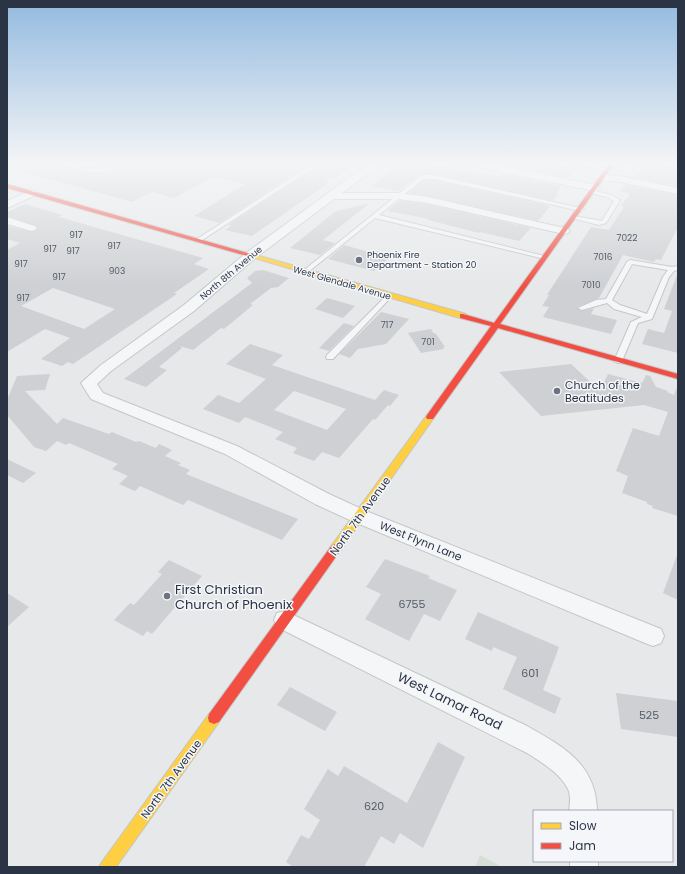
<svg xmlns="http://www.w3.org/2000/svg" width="685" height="874" viewBox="0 0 685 874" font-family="Poppins,sans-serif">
<rect width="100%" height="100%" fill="#e6e8ea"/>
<!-- green -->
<path fill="#d6ded6" d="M480 855 502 867H475Z"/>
<!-- building -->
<path fill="#ced0d3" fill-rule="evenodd" d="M10 164H63L78 171 94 173 110 172 125 164H310L219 223 194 216 245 184 213 177 174 198 152 192 132 202 9 168Z
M320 164H354L334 179 323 177 330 182 252 236 225 230 231 226 228 225Z
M400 164H430L499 177 503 174 561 186 558 190H560L556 193 558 194 553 201 434 174H421L399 191 371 186Z
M513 164H555L577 169 568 178 511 166Z
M647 164 678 166V186L632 177 636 172 641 173Z
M424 180H434L550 206 538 221 428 196 408 193Z
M626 185 678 195V227L661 260 656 259 654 262 623 255 599 298 577 307 582 311 594 308 591 314 617 320 611 334 543 317 549 307 542 306 549 295H547L591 227 609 230 624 207 621 206 630 194 620 191Z
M399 201 428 204 531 228 519 241 480 232 479 233 428 220 429 219 387 211Z
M370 203 323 240 335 243 320 255 290 248 336 211Z
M25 204 63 215 59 217 203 258 194 264 209 269 174 293 177 294 73 364 68 362 62 366 41 359 70 338 45 329 7 352V250L20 243 7 239V226L31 232 35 231 38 228 35 225 7 216V212ZM53 288 115 309 84 329 21 306Z
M344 245 369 252 372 250 386 253 382 256 389 258 374 271 328 259Z
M263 270 289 278 278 287 271 288 250 304 253 305 224 329 221 328 193 350 180 346 182 348 159 367 167 370 146 387 124 379 252 283 247 278 255 271Z
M677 275H678V353L642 344 648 329 664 333 672 311 664 309Z
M327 298 355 306 343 318 315 309Z
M381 312 409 319 386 344 358 349 350 358 339 354Z
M344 323 354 326 329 351 319 348Z
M431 329 433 333 436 334 445 347H443L444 349 421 353 408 333Z
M250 344 283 355 272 365 375 400 384 390 399 395 390 406 388 405 375 420 373 419 339 458 322 452 314 461 293 453 297 448 275 439 283 432 245 417 239 423 203 409 218 395 239 403 266 379 226 364ZM294 391 306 395 346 409 327 430 274 410Z
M571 364 600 391 608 374 642 383 646 375 650 376 656 387 668 391 667 392 674 395 676 389H678V516L652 508 653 506 647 504V502L622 493 628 476 616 471 633 428 659 436 668 412 644 405 541 416 499 372Z
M50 374 45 390 25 391 57 424 63 418 109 434 112 432 136 442 139 441 156 448 159 444 172 450 165 456 181 463 178 465 190 470 186 474 298 519 282 540 188 500 183 505 140 486 135 491 119 484 128 476 112 469 118 464 69 443 66 445 57 441 46 451 34 447 7 415V400L17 376Z
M7 459 36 473 23 483 7 475Z
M677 555 678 556V600L663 593Z
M385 559 430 576 428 578 457 590 440 621 424 614 409 641 365 619 381 594 366 587Z
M169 560 202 576 152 634 147 631 143 636 114 620 130 603 134 605 162 574 158 572Z
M7 593 29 607 7 627Z
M478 612 559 647 543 690 561 698 555 714 503 689 517 657 493 647 492 651 465 639Z
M290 687 337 712 325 731 277 705Z
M616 693 678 701V737L621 729Z
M438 742 465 757 423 848 400 833 394 844 381 836 364 867H293L286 862 301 835 309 839 320 820 304 809 328 769 338 776 344 766 407 803Z"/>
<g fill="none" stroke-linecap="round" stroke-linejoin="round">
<!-- lane casing -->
<g stroke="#c4c6c8" stroke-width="2">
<path id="lane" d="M64 164C76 164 87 170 99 169 108 169 115 164 124 164 107 176 82 173 64 164Z
M313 164H319L199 242 194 241Z
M579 164H589L611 170 608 172Z
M422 175H434L584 209 581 211 434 179H423L379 215 548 257 545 259 375 218 307 273H303V271Z
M592 190 611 195 620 200 606 223 599 225 571 218 574 216 602 221 614 201 607 197 590 193V191Z
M630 260 672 267 678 266V270L674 271 669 277 652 319 638 323 622 361 618 363 614 361 631 322 642 317 614 309 607 303 582 310 578 308 596 300 606 299 627 262ZM632 264 668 270 663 277 647 314 620 305 612 300Z
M389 294 392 296 391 297 333 359H327L326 357 327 355 387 295Z"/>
</g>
<!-- street casing -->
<g stroke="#c4c6c8" stroke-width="2">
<path id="street" d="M368 164H380L342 193H398L428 197 564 228 568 229 570 231 568 233 564 234 428 203 398 199H334L254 259 194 311 111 371 97 384 103 393 237 446 329 494 366 511 661 629 664 636 661 643 653 646 645 643 352 521 315 504 225 454 91 399 81 383 101 365 184 305 246 253Z
M473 164H494L595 185 600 188 595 191 478 167Z
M626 164H636L630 173 627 174 622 171Z
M603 175 620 176 678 188V194L620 182 599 180 598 178 599 176Z
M32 190 36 191 37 193 36 195 7 208V201Z
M7 217 35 226 37 228 35 230 31 231 7 224Z
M285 611 527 726C564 747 596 764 597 811H569C570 804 571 795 568 789 560 773 541 762 527 753L277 627 274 620 277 613Z
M570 861H598V867H570Z"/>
</g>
<!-- slow casing -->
<g stroke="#c4c6c8" stroke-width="2">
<path id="slow" d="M249 253 466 314 467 316 466 318H460L247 256V254Z
M430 414 434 417 433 419 340 551 336 552 332 551 331 548 332 545 427 415Z
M214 712 219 714 220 718 219 722 116 867H99L102 862 209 714Z"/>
</g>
<!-- jam casing -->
<g stroke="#c4c6c8" stroke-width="2">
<path id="jam" d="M609 164H614L500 324 678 374V379L498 328 433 419H427L426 417 427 415 491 326 460 318V314H463L494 323Z
M7 184 251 254 252 255 247 256 7 188Z
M336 544 340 545 341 548 340 551 219 722 214 724 209 722 208 718 209 714 332 545Z"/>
</g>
<!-- lane -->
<use href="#lane" fill="#f5f6f7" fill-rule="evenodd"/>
<!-- street -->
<use href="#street" fill="#f5f6f7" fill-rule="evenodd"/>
<!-- slow -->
<use href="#slow" fill="#ffcf43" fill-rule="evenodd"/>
<!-- jam -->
<use href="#jam" fill="#f24e42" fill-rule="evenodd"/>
</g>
<!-- sky -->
<linearGradient id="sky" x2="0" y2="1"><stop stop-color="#93bae0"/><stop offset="0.57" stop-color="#f4f5f6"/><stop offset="1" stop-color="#f4f5f6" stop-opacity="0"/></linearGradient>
<rect width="685" height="287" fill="url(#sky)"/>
<!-- markers -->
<g fill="#6c737f" stroke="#f4f6f9" stroke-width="1.5">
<circle cx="359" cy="260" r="4"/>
<circle cx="557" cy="391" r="4"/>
<circle cx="167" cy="596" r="4"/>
</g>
<g text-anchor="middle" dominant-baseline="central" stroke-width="3" stroke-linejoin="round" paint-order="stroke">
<!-- number labels -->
<g font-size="9" fill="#545c69">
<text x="76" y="235">917</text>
<text x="627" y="238">7022</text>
<text x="114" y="246">917</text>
<text x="50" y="249">917</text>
<text x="73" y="251">917</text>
<text x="603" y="257">7016</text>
<text x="21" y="264">917</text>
<text x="117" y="271">903</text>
<text x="59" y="277">917</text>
<text x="591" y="285">7010</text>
<text x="23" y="298">917</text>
<text x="387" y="325">717</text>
<text x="428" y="342">701</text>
</g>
<!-- far-poi labels -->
<g font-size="9" fill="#2b3445" stroke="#f4f6f9" text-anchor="start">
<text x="367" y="255">Phoenix Fire<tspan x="367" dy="10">Department - Station 20</tspan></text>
</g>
<!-- far-street labels -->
<g font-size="9" fill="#2b3445" stroke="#f4f6f9">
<text transform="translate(231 273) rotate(-40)">North 8th Avenue</text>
<text transform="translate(342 283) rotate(16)">West Glendale Avenue</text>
</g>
<!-- poi labels -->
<g font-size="11" fill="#2b3445" stroke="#f4f6f9" text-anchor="start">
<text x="565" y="385">Church of the<tspan x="565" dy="13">Beatitudes</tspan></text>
</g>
<!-- street labels -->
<g font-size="11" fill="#2b3445" stroke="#f4f6f9">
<text transform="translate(360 516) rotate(-54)">North 7th Avenue</text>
<text transform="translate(421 541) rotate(22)">West Flynn Lane</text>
<text transform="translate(171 779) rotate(-54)">North 7th Avenue</text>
</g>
<!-- near-number labels -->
<g font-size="11" fill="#545c69">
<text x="412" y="604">6755</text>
<text x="530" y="673">601</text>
<text x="649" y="715">525</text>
<text x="374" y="806">620</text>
</g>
<!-- near-poi labels -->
<g font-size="13" fill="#2b3445" stroke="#f4f6f9" text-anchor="start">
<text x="175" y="589">First Christian<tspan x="175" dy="15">Church of Phoenix</tspan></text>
</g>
<!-- near-street labels -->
<g font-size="13" fill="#2b3445" stroke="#f4f6f9">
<text transform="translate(450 701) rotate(26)">West Lamar Road</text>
</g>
</g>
<!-- border -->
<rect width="685" height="874" fill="none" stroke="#2b3445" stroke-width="16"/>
<!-- legend -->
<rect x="533" y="810" width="140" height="52" fill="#f4f6f9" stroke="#a4a8b1"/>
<rect x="541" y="823" width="20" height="6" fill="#ffcf43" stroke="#a4a8b1"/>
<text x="569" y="830" font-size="12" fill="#2b3445">Slow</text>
<rect x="541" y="843" width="20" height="6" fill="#f24e42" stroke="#a4a8b1"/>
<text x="569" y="850" font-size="12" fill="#2b3445">Jam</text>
</svg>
